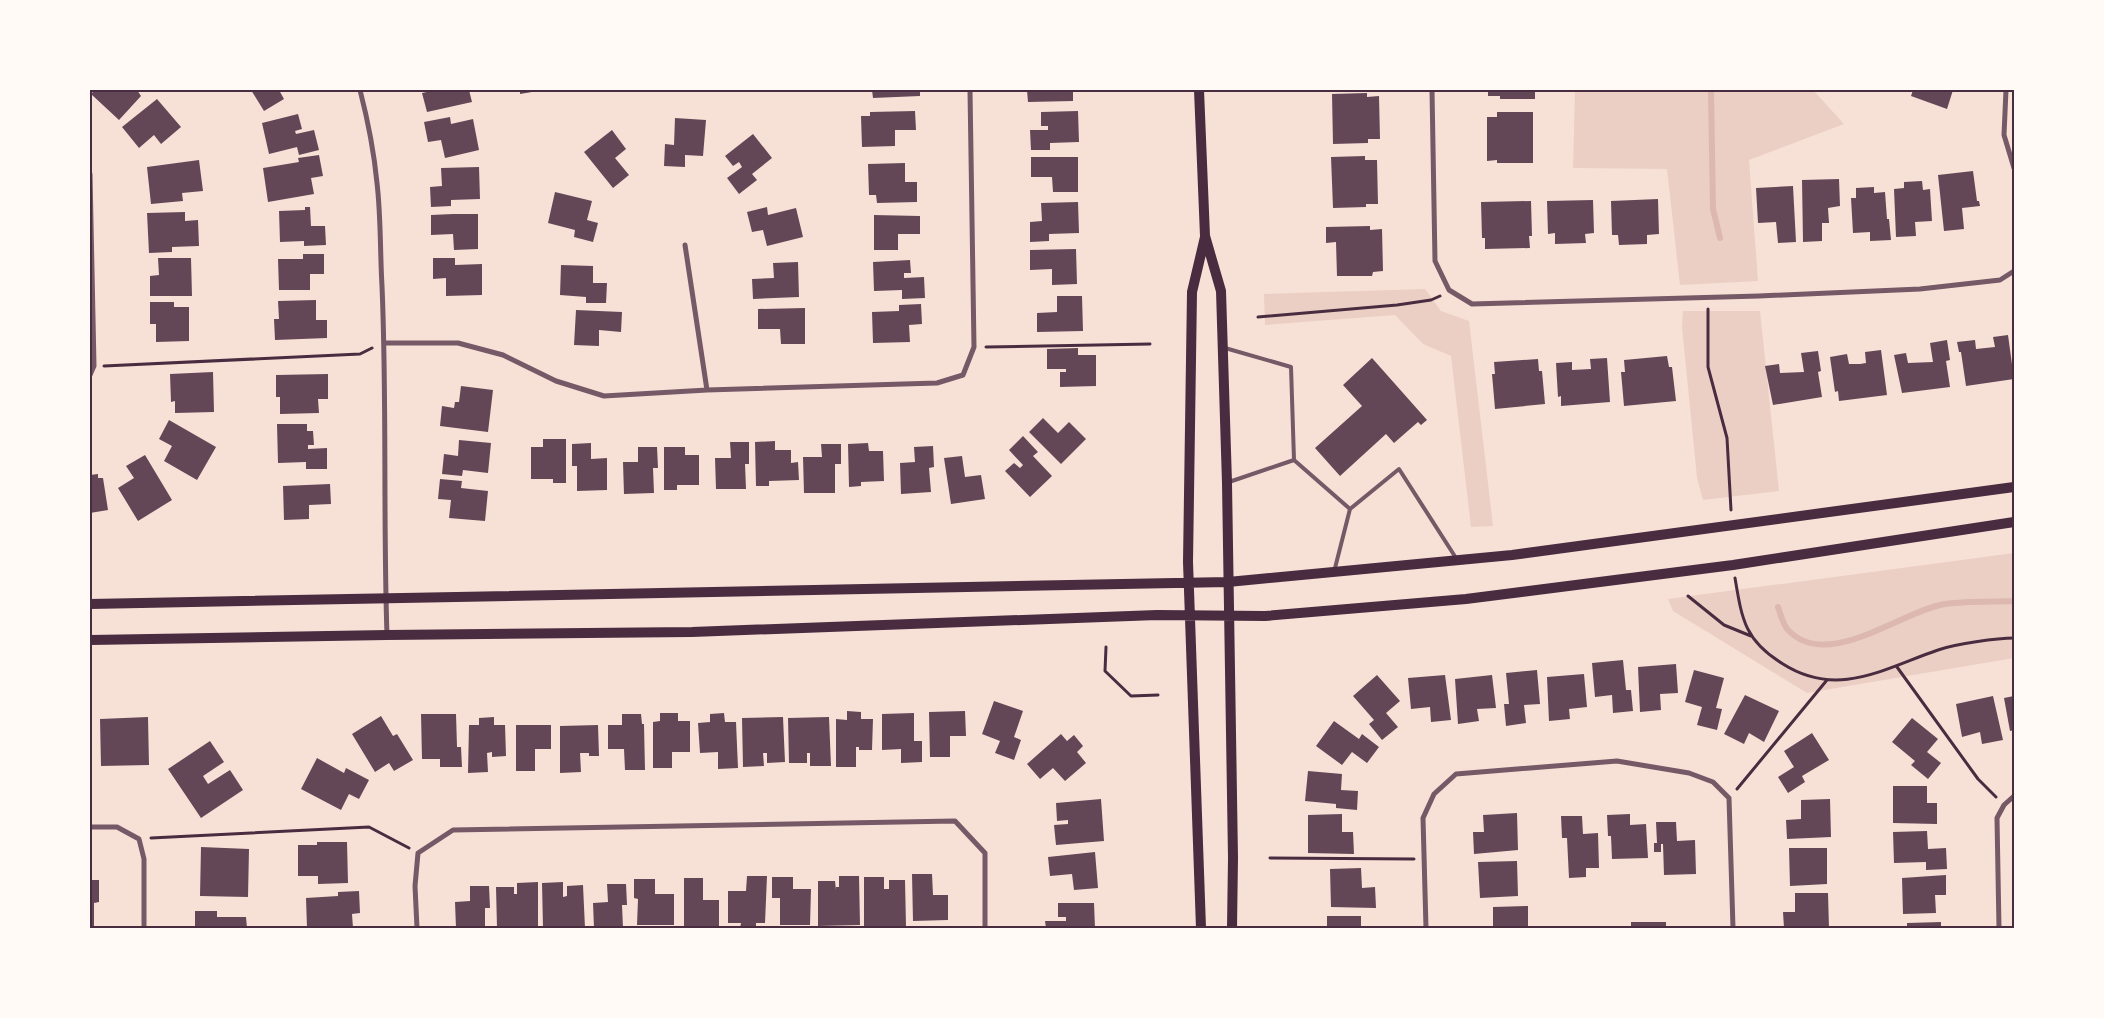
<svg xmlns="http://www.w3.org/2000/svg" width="2104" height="1018" viewBox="0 0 2104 1018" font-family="Figtree,sans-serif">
<rect width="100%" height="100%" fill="#f7e1d7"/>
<!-- green -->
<path fill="#ebcfc5" d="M1575 90H1813L1844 124 1749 160 1758 281 1680 285 1667 169 1573 168Z
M1425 289 1441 311 1469 321 1493 526 1471 527 1451 356 1423 344 1395 315 1265 325 1264 294Z
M1683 311H1760L1779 491 1703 500 1697 478 1682 327Z
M2014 553V658L1807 693 1673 611 1668 599Z"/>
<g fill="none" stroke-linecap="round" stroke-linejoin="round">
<!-- stream -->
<path stroke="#dcb8b0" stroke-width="6" d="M1711 90 1713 209 1720 238
M1778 607C1781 615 1783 626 1789 631 1829 671 1901 611 1945 604 1968 601 1992 602 2014 601"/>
</g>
<!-- building -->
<path fill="#644757" d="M95 90H137L141 96 119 120 91 94Z
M251 90H279L284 99 264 111Z
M436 90H469L472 102 427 112 422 93Z
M520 90H538V91L520 94Z
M872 90H920V96L873 98Z
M1027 90H1073V101L1028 102Z
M1488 90H1535V99H1500V96H1488Z
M1913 90H1953L1947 109 1911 96Z
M1367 93V97L1379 96 1380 139H1368V143L1333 144 1332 94Z
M157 99 181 127 161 144 154 135 139 148 122 127Z
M915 111 916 130H895V146L862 147 861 116H870V112Z
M1078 111 1079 142 1050 143V150H1031L1030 130H1048V126H1041V112Z
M1497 112H1533V163H1497V160L1487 161V117H1497Z
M298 114 302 129 295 131 296 134 314 130 319 150 299 155 297 147 269 154 262 123Z
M450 117 451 124 473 119 479 150 445 158 441 140 428 142 424 122Z
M675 118 706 120 703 156 685 155V167L664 166 665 144 674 145Z
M612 130 626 149 615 158 629 175 613 188 584 152Z
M753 134 772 158 752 174 757 180 739 194 727 178 742 167 739 162 733 166 725 156Z
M319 155 323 176 311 178 314 194 268 202 263 168 299 162 298 158Z
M1365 156V160H1377L1378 204H1366V207L1333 208 1331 157Z
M1031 157H1078V192H1053L1052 177H1031Z
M199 160 203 191 182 193 183 201 151 204 147 167Z
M905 163V182H917V202L877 203 876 195H869L868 164Z
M479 167 480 199 451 200V206L431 207 430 187 442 186 441 168Z
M1973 171 1977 201H1979L1980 206 1962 208 1964 229 1944 231 1938 175Z
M1839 179 1840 206 1828 208 1829 223H1822V241L1803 242 1802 180Z
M1922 181 1923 190 1930 189 1932 221 1915 222 1916 236 1896 237 1894 189 1904 188V182Z
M1793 186 1796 242 1778 243 1776 222 1758 223 1756 188Z
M1874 187V193L1885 192 1887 219H1889L1891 240 1870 241V232L1853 233 1851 198H1856V188Z
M555 192 592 201 587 220 598 223 593 242 574 237 575 230 548 223Z
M1658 199 1659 234 1647 235V244L1619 245 1618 235H1612L1611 201Z
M1593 200 1594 233 1585 234 1586 243 1555 244V233L1548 234 1547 201Z
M1531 201 1532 236H1529L1530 248 1485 249V238H1482L1481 202Z
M1078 202 1079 233 1049 234V241L1030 242V222L1042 221 1041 203Z
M305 207H310L311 226H325L326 245 304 246V241L280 242 279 211 305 210Z
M767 207 768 215 796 208 803 237 767 246 763 230 752 232 747 212Z
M185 212V221L198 220 199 246 172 247V252L149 253 147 213Z
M453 214H478V249L454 250 453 234 431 235V215Z
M874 215 920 216V234H898V250H874Z
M1370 226V230L1382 229 1383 271 1373 272 1372 276H1337L1336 242 1326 243V227Z
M1076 249 1077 284 1052 285V269L1030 270V250Z
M303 254H324V274H310V290H279L278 259H303Z
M158 258H191L192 296H150V276L159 275Z
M433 258H455V265L482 264V295L446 296V278L433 279Z
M910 260 911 273H904V278L924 277 925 298 902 299V290L874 291 873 262Z
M798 262 799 297 753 299 752 279 774 278 773 263Z
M561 265 593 266V283H607L606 303H586V297L560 295Z
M1057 296H1082L1083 331 1037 332V313L1057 312Z
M316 300V320H327V338L275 340 274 319H279L278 301Z
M150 302H174V307H189V341L156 342V324H150Z
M921 304 922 324 909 325 910 342 873 343 872 312 899 311V305Z
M805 308V344H781L780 329H758V309Z
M576 310 622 312 621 332 599 330V346L574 345Z
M2008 335 2014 379 1966 386 1961 352H1959L1957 342 1975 340 1976 349 1995 347 1993 337Z
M1947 340 1950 360 1946 361 1950 387 1902 393 1894 355 1906 353 1908 363 1933 362 1930 343Z
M1078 348V355H1096V386L1060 387V372H1066V369H1047V349Z
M1881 350 1887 395 1839 401 1838 391 1835 392 1830 357 1847 354 1849 364H1860L1866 363 1865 352Z
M1818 351 1821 371 1818 372 1822 397 1773 405 1765 366 1779 364 1780 373 1804 372 1801 353Z
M1667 356 1669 367H1672L1676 401 1624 406 1621 372H1625L1624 360Z
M1372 358 1427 420 1421 425 1418 422 1394 443 1386 434 1340 476 1315 448 1362 406 1343 385Z
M1607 358 1610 402 1561 406V396L1558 397 1556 363 1572 362V370L1591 369 1590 359Z
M1538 359 1539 371H1542L1545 404 1495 409 1492 374H1495L1494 362Z
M213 372 214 412 175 413V401L171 402 170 374Z
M328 374V399H318L319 413 280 414V397H276V375Z
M461 386 493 390 488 432 440 426 442 406 454 408 455 402H459Z
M1043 418 1058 433 1069 422 1086 439 1061 464 1029 432Z
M169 420 216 447 197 480 164 461 172 446 159 439Z
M277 424H307V431H313L314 445H308V449L327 448V469H306V462L278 463Z
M1023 436 1038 452 1033 456 1052 476 1030 497 1005 471 1014 463 1020 468 1023 465 1009 450Z
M543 439H566V483H553V479H531V447H543Z
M459 440 491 443 488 473 463 470 462 476 442 474 444 454 458 456Z
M775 441V450H791V463L798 462 799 480 769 481V486H756L755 442Z
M730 442H749V464H745L746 489H716L715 458H731Z
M591 443V459L607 458V490L577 491V466H572V444Z
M868 443 869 451H883L884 481 861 482V486L849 487 848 444Z
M821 444H841V464H835V493H804L803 457H822Z
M933 446 934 467 929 468 931 492 901 494 900 463 915 462 914 447Z
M638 447H657L658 468H653L654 493 624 494 623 462H638Z
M664 447H685V455H699V485H677V490H664Z
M145 455 172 500 138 521 118 488 134 478 126 466Z
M962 456 965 477 981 475 985 499 951 504 944 458Z
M98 474V478H103L108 510 90 513V475Z
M440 479 462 481 461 488 488 491 485 521 449 518 451 500 438 499Z
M330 484 331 504 309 505V519L284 520 283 486Z
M1623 660 1626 690H1631L1633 711 1613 713 1612 695 1595 697 1592 663Z
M1676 664 1678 693 1660 694 1661 710 1640 712 1638 667Z
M1537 670 1540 704 1524 705 1526 723 1506 726 1504 704H1509L1506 673Z
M1694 670 1724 678 1716 708 1722 709 1717 730 1697 725 1702 707 1685 702Z
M1584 674 1587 707 1569 709 1570 719 1549 721 1547 677Z
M1377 675 1400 701 1386 713 1398 727 1382 740 1369 724 1374 720 1353 696Z
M1445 675 1451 720 1431 722 1430 707 1411 709 1408 678Z
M1492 675 1496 708 1477 709 1479 721 1458 724 1455 679Z
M1745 695 1779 711 1764 742 1749 733 1744 744 1724 734Z
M1993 696 2003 740 1982 744 1980 732 1962 737 1956 704Z
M2014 696V730L2010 731 2004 698Z
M994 701 1023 711 1014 737 1021 740 1014 760 995 753 1000 741 982 734Z
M847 711 861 712V719H873L872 750H859V747H856V767H836V719L847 720Z
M965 711 966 736H950V757H930L929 712Z
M660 713H678V721H690V752H672V768H653V722L660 721Z
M724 713 725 722H736L738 768 718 769V752L700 753 698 723 710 722V714Z
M914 713V741H922V762L901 763V749L882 750V714Z
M421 714H456L457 747H461L462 767H440V759H422Z
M622 714H641L642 724H644L645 770H625L624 749H608V725H622Z
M381 716 393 736 397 734 413 760 394 771 389 763 375 772 352 734Z
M148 717 149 765 101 766 100 719Z
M494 717V725H505L506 756 492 757V752L487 753 488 772 468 773 469 725H479V718Z
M783 717 785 762 767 763V753H763L764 766 743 767 742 718Z
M829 717 831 766H810V753H807V763H789L788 718Z
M1912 718 1938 739 1927 752 1941 763 1928 779 1911 765 1915 761 1892 742Z
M1334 721 1359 739 1362 734 1379 747 1367 763 1352 752 1342 765 1316 746Z
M516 725H551V749H535V771H516Z
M598 725 599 756H589V753H580L581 772 560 773V726Z
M1812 733 1829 760 1802 776 1805 782 1788 793 1778 777 1794 767 1784 751Z
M1061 734 1067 741 1074 735 1083 746 1077 752 1086 763 1065 781 1053 768 1040 779 1027 764Z
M210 741 224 762 203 776 208 784 230 770 243 790 201 818 168 769Z
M317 758 344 773 346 768 369 780 359 799 349 794 341 810 301 789Z
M1308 771 1342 774 1341 790 1358 791 1357 810 1336 808V804L1305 801Z
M1893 786H1927V803H1937V824L1893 823Z
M1101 799 1104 841 1056 845 1054 825 1068 824V820L1057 821 1056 803Z
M1830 799 1831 837 1787 839 1786 820 1801 819V800Z
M1517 813 1518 850 1474 854 1473 832H1484L1483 815Z
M1342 814V832H1353L1354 854 1308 853V815Z
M1630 814V825L1646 824 1648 858 1612 859 1611 836H1608L1607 815Z
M1561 816H1582L1583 834 1598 833 1599 868H1586V877L1569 878 1567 838H1562Z
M1656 822H1676L1677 841 1695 840 1696 874 1664 875 1663 844H1661V852H1654V843H1657Z
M1927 831 1928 849 1946 848 1947 869 1926 870V862L1894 863 1893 832Z
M317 842H347L348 883 318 884V876H298V845H317Z
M201 847 249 849 248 897 200 896Z
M1789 848H1827V884L1790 886Z
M1095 852 1098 888 1074 890 1072 874 1050 876 1048 857Z
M1517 861 1518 896 1480 898 1478 862Z
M1361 868 1362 888 1375 887 1376 908 1331 907 1330 869Z
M912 874H932L933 895H948V920L913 921Z
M1946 875V895H1935L1936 913 1903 914 1902 878Z
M747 876H767L765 923H756V928H740L741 923H728V891H746Z
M839 876H859L860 925 818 926V881H835L836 890V887H839Z
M772 877H793V889H811L810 925H780V898H772Z
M864 877H884V889H889V880H905L906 926H864Z
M684 878H703V900H719V926H684Z
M634 879H655V894H674V925H637L638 899 634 898Z
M90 880H99V902L94 903V928H90Z
M538 882V928H497L496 887H514V894H517V883Z
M563 882V897L567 896V886L583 885 585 928H543L542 883Z
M607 884H626L627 905H622L623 928H594L593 903 608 902Z
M470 886H489L490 908H485V928H456L455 902 470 901Z
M359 891 360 913 352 914 353 928H307L306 898 338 896V892Z
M1795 893H1828L1829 928H1784L1783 912H1795Z
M1058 903H1094L1095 928H1046L1045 921H1066V917H1058Z
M1528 906V928H1487V926H1493V907Z
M195 911H217V917H246L247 928H195Z
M1327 916H1361V928H1327Z
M1631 922H1666V928H1631Z
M1941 922V928H1907V923Z"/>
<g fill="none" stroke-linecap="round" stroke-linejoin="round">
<!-- path -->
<path stroke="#4a2c40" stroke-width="3" d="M1708 309V367L1727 438 1731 510
M1258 317 1397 305 1431 300 1440 296
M986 347 1150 344
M104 366 360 354 372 348
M1735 578C1742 620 1745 641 1783 664 1838 699 1885 668 1938 650 1954 644 1998 638 2014 638
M1688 596 1724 625 1751 636
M1106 647 1105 671 1131 696 1158 695
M1897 667 1978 779 1996 797
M1737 789 1827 680
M151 838 369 827 409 848
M1270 858 1414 859"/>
<!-- service -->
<path stroke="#755966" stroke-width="4" d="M1225 348 1291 367 1294 460 1350 509 1399 469 1456 558
M1229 482 1294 460
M1334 572 1350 509"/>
<!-- minor -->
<path stroke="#755966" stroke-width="5" d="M360 90C368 121 374 152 377 183 381 217 380 252 382 286 387 402 383 518 387 635
M1432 90 1435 261 1449 290 1472 304 1759 296 1920 289 2000 280 2014 271
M2006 90 2004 135 2014 168
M90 174 94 366 90 375
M685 245 707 390
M384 343H458L503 355 556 381 604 396 707 390 937 383 963 375 974 347 970 90
M90 827H117L139 839 144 859V928
M417 928 415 886 418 853 453 830 955 821 985 853V928
M1426 928 1423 818 1434 794 1456 774 1617 761 1689 773 1713 782 1729 798 1733 928
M1999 928 1997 818 2004 805 2014 796"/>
<!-- secondary -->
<path stroke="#4a2c40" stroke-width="10" d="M1199 90 1205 236 1221 291 1227 483 1233 858 1232 928
M90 604 1228 582 1512 555 2014 487
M90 640 387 635 692 632 1157 615 1265 616 1466 599 1733 565 2014 522
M1201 928 1188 562 1192 292 1205 237"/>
</g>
<!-- border -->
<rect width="2104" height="1018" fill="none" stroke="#fffaf5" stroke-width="182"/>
<rect x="91" y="91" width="1922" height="836" fill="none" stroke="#4a2c40" stroke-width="2"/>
</svg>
